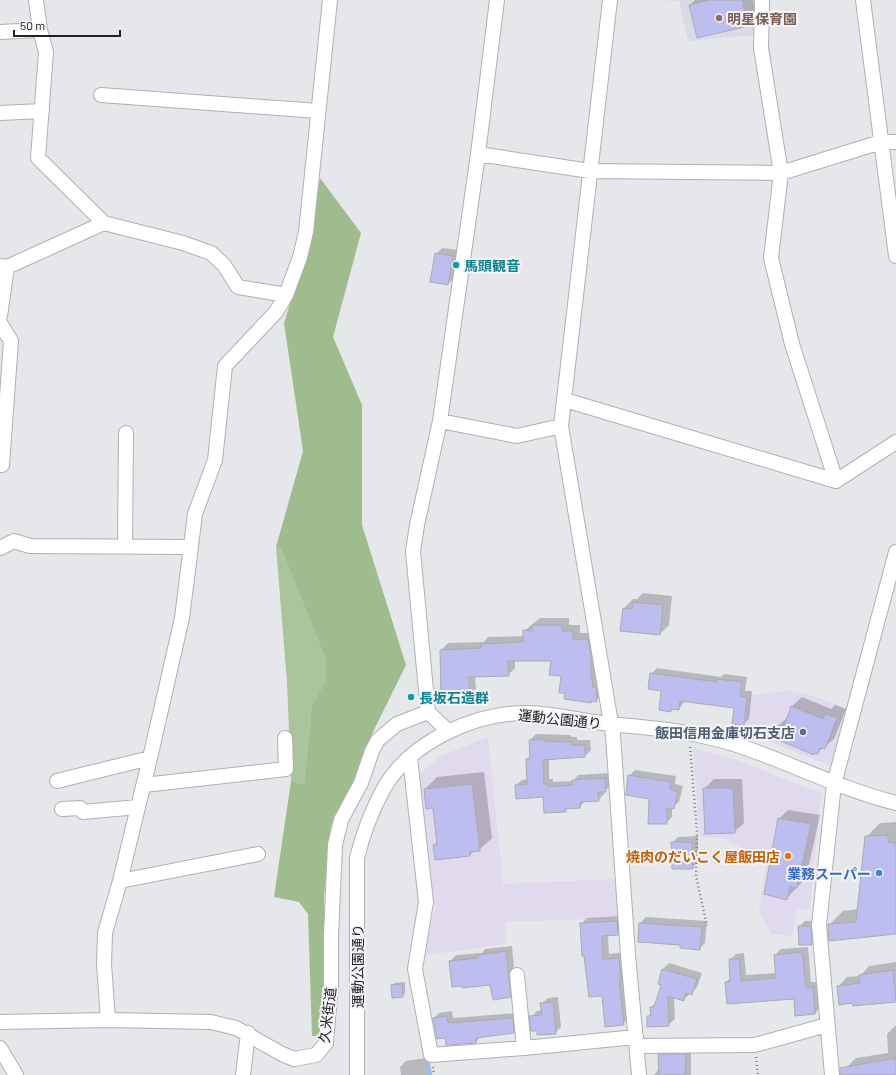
<svg xmlns="http://www.w3.org/2000/svg" width="896" height="1075" viewBox="0 0 896 1075" font-family="Barlow,'Noto Sans JP',sans-serif">
<rect width="100%" height="100%" fill="#e6e7eb"/>
<!-- commercial -->
<path fill="#e1d9ee" d="M788 691 810 695 849 709 831 766 745 732 749 695Z
M488 737 503 884 615 879 618 918 506 922V944L420 956 435 907 416 777 441 756Z
M693 748 736 760 821 793 810 909H797L792 936 771 934 759 911 766 863 724 838 700 837Z"/>
<!-- built -->
<path fill="#d9dae5" d="M660 0H755L754 35 688 41 679 1Z"/>
<!-- green -->
<path fill="#aac49b" d="M276 547 281 549 326 660V680L312 705 304 784 291 781 287 682Z"/>
<!-- forest -->
<path fill="#9fbc8e" d="M320 178 361 233 333 337 362 405V525L406 665 373 732 354 780 331 827 324 896 326 983 321 1036H312L308 914 299 902 274 897 291 781 304 784 312 705 326 680V660L281 549 276 547 303 451 284 323 310 239Z"/>
<!-- shadow -->
<path fill="#0003" d="M695 0H753L757 16 748 25 690 5Z
M442 248 459 250 454 278 448 284 436 254Z
M643 593 672 596 669 625 660 634 621 630 624 608 633 599H637Z
M540 618H569V625H580V633H595L603 694 596 701 591 702 566 693 563 675 552 660H515V668L508 675 475 676 476 689 469 695 441 650 448 643 484 642 488 637 524 636V631Z
M657 668 721 677 724 674 747 677 745 691H752L749 719 743 725 735 707 685 701 679 709 673 708 670 711 662 690 651 674Z
M802 697 831 709 835 705 846 709 834 739 817 753 775 735 779 725 789 716 792 706Z
M536 734 570 735 572 737H577V740H590L591 750 585 756 549 759V779H553V782L573 781 578 775 610 773 611 785 604 791V794L598 800 585 801 580 807 568 808 565 811 543 796 516 785 522 780 528 779 527 759 531 755 530 740Z
M635 770 676 776 675 784 683 786 679 802 672 808V817L666 823 650 798 629 776Z
M484 772 492 838 479 850 474 851 470 855 434 845 438 841 434 807 425 789 437 777Z
M714 779H742L744 823 734 832 704 789Z
M788 810 820 815 806 878 787 898 779 819Z
M896 822V933L829 925 843 911 858 909 866 837 880 823Z
M698 836V862L692 868 672 843 678 837Z
M623 916 624 928 618 934 608 935 609 954 625 952 629 1018 623 1024 603 995 581 924 587 918Z
M646 917 707 921 705 943 699 949 681 945 639 941 640 923Z
M805 921H816L817 938 811 944 799 927Z
M512 946 516 990 510 996 450 961 456 955 482 953 485 949Z
M808 947 811 982H818L821 1007 815 1013 794 998 726 982 731 978 730 960 736 954 744 953 746 975 776 973 775 955 781 949Z
M896 962V1001L853 1005V1002L838 987 847 977 860 976 869 966Z
M669 963 702 973 697 987 691 993 683 1000 674 997 675 1019 668 1025 648 1017 651 1013V1007L657 1002 663 984 660 983 663 969Z
M405 982V993L403 996 392 986 395 983Z
M558 997 561 1027 555 1033 538 1030 531 1017 537 1011 542 1010 541 1004 548 998Z
M452 1011 453 1018 518 1013 519 1026 514 1032 481 1036 476 1042 434 1018 439 1013Z
M896 1025V1075H848L847 1067 856 1058 888 1053 887 1034Z
M665 1049H691V1075H654L660 1068 659 1055Z
M426 1058 429 1075H401L400 1067 406 1061Z"/>
<g fill="none" stroke-linecap="round" stroke-linejoin="round">
<!-- stream -->
<path stroke="#9bbfe8" stroke-width="4.5" d="M426 1056 430 1075"/>
</g>
<!-- building -->
<path fill="#bdbdf0" stroke="#ababaf" d="M709 0H742L748 26 697 38 689 5Z
M435 253 453 256 448 285 430 282Z
M633 602 663 605 660 635 620 631 623 608 632 609Z
M532 625H562V631H573V640L588 639 591 655V679H593L592 687 596 688 597 702 591 701V703L564 699 565 693H559L561 676 549 675 551 661H508L509 676 469 677V696L441 698 440 650 481 648V644L523 642V630L532 631Z
M650 673 717 682V679L742 682 740 696 747 697 744 726 732 724 734 708 680 701 679 710 671 709V712L659 710 661 691 648 689Z
M791 706 823 719 825 714 837 718 825 749 820 748 818 754 814 753V755L781 741 782 739 774 736 778 725 784 727Z
M543 739V741L571 742 572 745H585V757L543 760 544 784H548V787L572 785V780L605 778 606 792H598L599 801 580 802V808L565 809 566 812 544 813 543 797 516 799 515 785 527 784 526 759 530 758 529 740Z
M628 775 672 782 670 789 678 792 674 809 667 808V824H648L649 799 626 795Z
M472 784 480 851 470 852V856L435 860 433 845 437 844 433 808 426 809 424 789Z
M703 788H733L735 833 705 834Z
M778 818 811 824 797 888 790 887 787 900 764 894Z
M888 835V842L896 843V934L829 941 828 924 856 922 865 836Z
M671 842H692L693 869H672Z
M617 921 618 935 602 936 603 959 619 958 621 982 619 983 624 1025 605 1027 602 996 589 997 584 956H582L580 923Z
M639 923 702 927 700 950 680 948V945L638 942Z
M798 926H811L812 945H799Z
M506 951 511 997 493 1000 490 985 462 988 461 986 452 987 449 961 478 958V955Z
M802 952 806 988 813 987 815 1014 795 1016 794 999 727 1004 725 982H730L729 959H739L741 981 776 978 774 955Z
M662 969 697 979 692 995 685 993 684 1001 668 996 669 1026 647 1027V1016H651L650 1007H654L661 985 658 984Z
M893 970 896 1002 853 1006 852 1003 839 1005 837 986 860 983 859 975Z
M402 984 403 997 392 998 391 985Z
M553 1002 556 1034 537 1035V1031H531L529 1016 542 1015 540 1003Z
M447 1016 448 1023 513 1018 514 1033 476 1038V1043L446 1045 445 1038 437 1039 433 1018Z
M658 1054H686L685 1075H659Z
M896 1058V1075H840V1068Z"/>
<g fill="none" stroke-linecap="round" stroke-linejoin="round">
<!-- minor casing -->
<g stroke="#b0b0b4" stroke-width="16">
<path id="minor" d="M36 0 40 30 46 52 38 158 104 223 183 243 211 253 224 265 238 287 286 295
M610 0 561 426 613 735 628 955 639 1075
M762 0 761 48 781 173 771 258 792 344 836 481
M863 0 896 256
M0 32 40 30
M101 95 318 111
M0 113 42 111
M478 154 590 171 781 173 881 142H896
M0 266 7 267 104 223
M0 316 7 267
M0 323 11 341 2 465
M565 400 836 481 896 442
M440 421 517 436 561 426
M125 546 126 433
M0 548 14 541 30 546 190 547
M428 712 413 551 417 525 440 421 478 154 497 0
M410 758 426 902 415 969 431 1055 524 1048
M57 781 150 758
M144 785 286 769 285 738
M62 809 80 808 83 812 138 807
M120 881 258 854
M517 975 524 1048 636 1037
M108 1020 104 964 105 933 120 881 150 758 182 618 195 514 215 460 225 366 276 312 286 295 300 257 306 232 330 0
M0 1022 108 1020 211 1022 236 1028 282 1054 294 1059 316 1055 326 1043 331 984V936L335 845 341 820 361 783 372 751 378 740 397 724 428 712 448 731
M637 1046 755 1045 827 1025
M0 1048 16 1075
M243 1075 248 1033
M357 1075V858C363 833 372 810 384 788 411 741 476 712 529 713 556 714 583 721 610 724 654 728 691 731 734 744 789 762 840 789 896 803
M832 1075 819 925 834 784 896 552"/>
</g>
<!-- path -->
<path stroke="#7c7d7f" stroke-width="2.5" stroke-dasharray="1 3" stroke-linecap="butt" d="M690 747 697 832 696 876 707 926
M756 1057 758 1075
M433 1067 434 1075"/>
<!-- minor -->
<use href="#minor" stroke="#fff" stroke-width="14"/>
</g>
<!-- markers -->
<circle fill="#8d6e63" stroke="#f4f4f8" stroke-width="1.5" cx="719" cy="18" r="4"/>
<g fill="#0f9aa8" stroke="#f4f4f8" stroke-width="1.5">
<circle cx="456" cy="265" r="4"/>
<circle cx="411" cy="697" r="4"/>
</g>
<circle fill="#5c6f8a" stroke="#f4f4f8" stroke-width="1.5" cx="803" cy="732" r="4"/>
<circle fill="#e8710a" stroke="#f4f4f8" stroke-width="1.5" cx="788" cy="856" r="4"/>
<circle fill="#3f7fe0" stroke="#f4f4f8" stroke-width="1.5" cx="879" cy="873" r="4"/>
<g text-anchor="middle" dominant-baseline="central" stroke-width="4" stroke-linejoin="round" paint-order="stroke">
<!-- education labels -->
<g font-size="14" font-weight="bold" fill="#785e54" stroke="#f4f4f8" text-anchor="start">
<text x="727" y="18">明星保育園</text>
</g>
<!-- culture labels -->
<g font-size="14" font-weight="bold" fill="#0d838f" stroke="#f4f4f8" text-anchor="start">
<text x="464" y="265">馬頭観音</text>
<text x="419" y="697">長坂石造群</text>
</g>
<!-- street labels -->
<g font-size="14" fill="#212122" stroke="#f4f4f8">
<text transform="translate(560 719) rotate(6)">運動公園通り</text>
<text transform="translate(357 966) rotate(-90)">運動公園通り</text>
<text transform="translate(327 1015) rotate(-83)">久米街道</text>
</g>
<!-- service labels -->
<g font-size="14" font-weight="bold" fill="#4e5e75" stroke="#f4f4f8" text-anchor="end">
<text x="795" y="732">飯田信用金庫切石支店</text>
</g>
<!-- food labels -->
<g font-size="14" font-weight="bold" fill="#c56008" stroke="#f4f4f8" text-anchor="end">
<text x="780" y="856">焼肉のだいこく屋飯田店</text>
</g>
<!-- shop labels -->
<g font-size="14" font-weight="bold" fill="#366cbe" stroke="#f4f4f8" text-anchor="end">
<text x="871" y="873">業務スーパー</text>
</g>
</g>
<!-- scale -->
<path d="M14 30v6h106v-6" fill="none" stroke="#212122" stroke-width="2"/>
<text x="20" y="30" font-size="12" fill="#212122" stroke="#f4f4f8" stroke-width="3" paint-order="stroke">50 m</text>
</svg>
